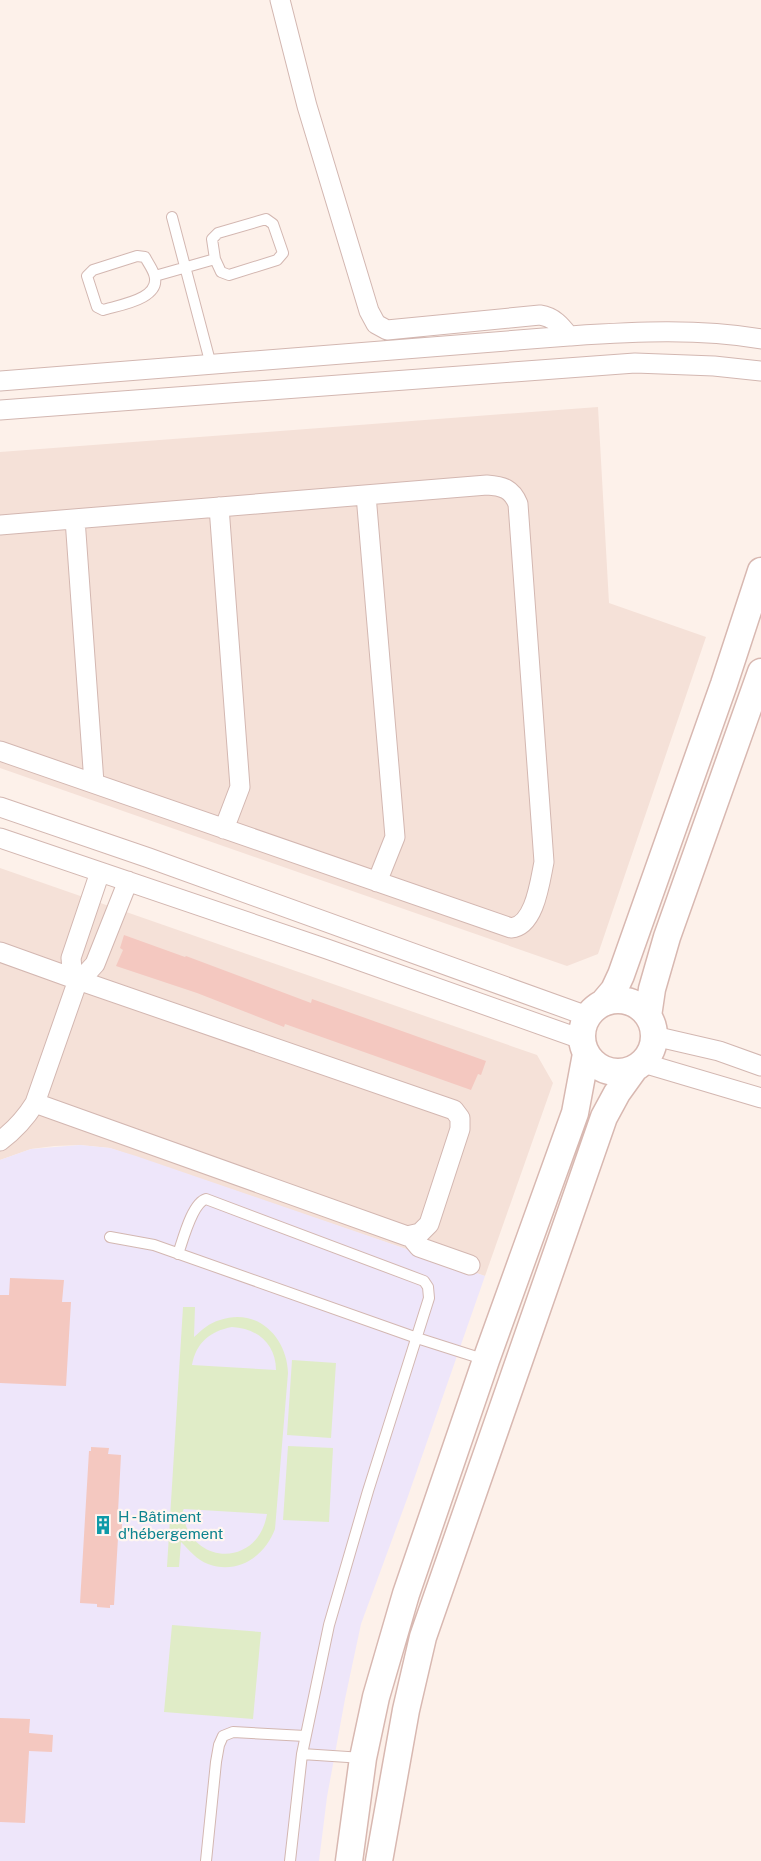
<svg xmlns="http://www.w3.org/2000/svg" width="761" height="1861" viewBox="0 0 761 1861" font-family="'Public Sans',sans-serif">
<rect width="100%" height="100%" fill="#fdf1ea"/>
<!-- residential -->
<path fill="#f5e1d8" d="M598 407 609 603 706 637 598 954 567 966 0 768V452Z
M0 868 537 1055 553 1083 485 1276 110 1148 80 1145 54 1146 31 1149 0 1160Z"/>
<!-- education -->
<path fill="#eee6fa" d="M80 1145 110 1148 136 1156 485 1276 407 1499 361 1624 345 1699 327 1797 319 1861H0V1160L31 1149Z"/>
<!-- green -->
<path fill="#e0ecc7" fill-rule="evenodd" d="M183 1307H195L194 1337C202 1330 209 1323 220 1320 257 1307 287 1337 288 1373L275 1529C265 1556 238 1575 208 1564 197 1560 189 1550 181 1542L179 1567H167ZM232 1327C257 1328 276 1344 276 1370L192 1365C196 1343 210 1331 232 1327ZM183 1510 184 1509 267 1514C257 1572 185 1563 183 1510Z
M292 1360 336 1363 331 1438 287 1435Z
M288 1446 333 1448 329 1522 283 1520Z
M172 1625 261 1632 253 1719 164 1712Z"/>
<!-- building -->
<path fill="#f4c8c0" d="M124 935 185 957 186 956 311 1003 312 999 486 1061 481 1075 478 1074 471 1090 285 1024 284 1027 197 993 116 966 123 950 120 948Z
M10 1278 64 1280 62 1302H71L66 1386 0 1383V1295H9Z
M91 1447 109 1448 108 1454 121 1455 118 1512H123L121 1538H118L114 1605H110V1608L97 1607V1604L80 1603 89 1451H91Z
M0 1718 30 1719 29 1733 53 1735 52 1752 29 1751 25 1823 0 1822Z"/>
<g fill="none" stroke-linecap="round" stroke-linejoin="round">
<!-- service casing -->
<g stroke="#d3b7b1" stroke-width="12">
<path id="service" d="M172 217 211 365
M266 219 273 224 283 253 277 260 229 275 221 272 215 259 212 239 218 233Z
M137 256 145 257C148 263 152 268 154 274 163 299 119 305 103 310L97 307 87 276 93 270Z
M155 276 215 259
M110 1237 154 1245 417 1338 486 1360
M178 1254C183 1240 192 1203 206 1199L424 1281 428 1287 429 1298 368 1491 329 1625 302 1754 290 1861
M302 1754 363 1758
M206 1861 216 1762 219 1745 223 1736 233 1732 305 1736"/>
</g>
<!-- minor casing -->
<g stroke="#d3b7b1" stroke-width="21">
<path id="minor" d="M280 0 307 106 369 311 376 324 387 330 540 315C554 317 561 326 569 336
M0 381 569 336C634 332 697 328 761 339
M0 410 635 363 714 366 761 371
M366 495 395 837 377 882
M219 507 240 787 224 829
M75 519 94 783
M0 525 487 485C503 486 512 489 518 504L544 862C540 881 535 926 511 928L0 751
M0 807 149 858 587 1016
M0 838 327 949 581 1039
M0 952 78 980 35 1103C25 1119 15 1130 0 1141
M78 980 85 975 95 964 128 881
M654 1036 719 1051 761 1066
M643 1063 761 1098
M35 1103 407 1236 420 1233 429 1224 460 1129V1118L454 1110 78 980 72 969 71 958 100 872
M413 1235 414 1241 419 1247 470 1265"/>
</g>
<!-- secondary casing -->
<g stroke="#d8b8b1" stroke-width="29">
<path id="secondary" d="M582 1036a36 36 0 1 1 72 0a36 36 0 1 1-72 0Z
M603 1003 614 990 621 975 724 684 761 571
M648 1016 652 989 667 937 761 672
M349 1861 363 1758 376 1697 406 1594 486 1360 575 1113 586 1054
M379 1861 406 1710 423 1637 604 1117 617 1093 635 1068"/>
</g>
<!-- service -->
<use href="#service" stroke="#fff" stroke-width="10"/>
<!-- minor -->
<use href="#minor" stroke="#fff" stroke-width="19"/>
<!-- secondary -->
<use href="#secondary" stroke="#fff" stroke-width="26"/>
</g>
<!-- icons -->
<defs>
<g id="building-bare" transform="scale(1.5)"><path d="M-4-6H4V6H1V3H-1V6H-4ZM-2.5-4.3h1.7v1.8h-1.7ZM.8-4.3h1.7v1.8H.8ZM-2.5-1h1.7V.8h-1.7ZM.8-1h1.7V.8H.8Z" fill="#0f9aa8" stroke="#fff6f1" stroke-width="2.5" paint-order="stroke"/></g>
</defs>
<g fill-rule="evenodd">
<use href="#building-bare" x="103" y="1525"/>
</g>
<g text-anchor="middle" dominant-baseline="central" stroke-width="4.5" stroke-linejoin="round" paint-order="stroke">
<!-- culture labels -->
<g font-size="15" fill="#0d838f" stroke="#fff6f1" text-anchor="start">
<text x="118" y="1516">H - Bâtiment<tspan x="118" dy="17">d'hébergement</tspan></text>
</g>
</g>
</svg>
